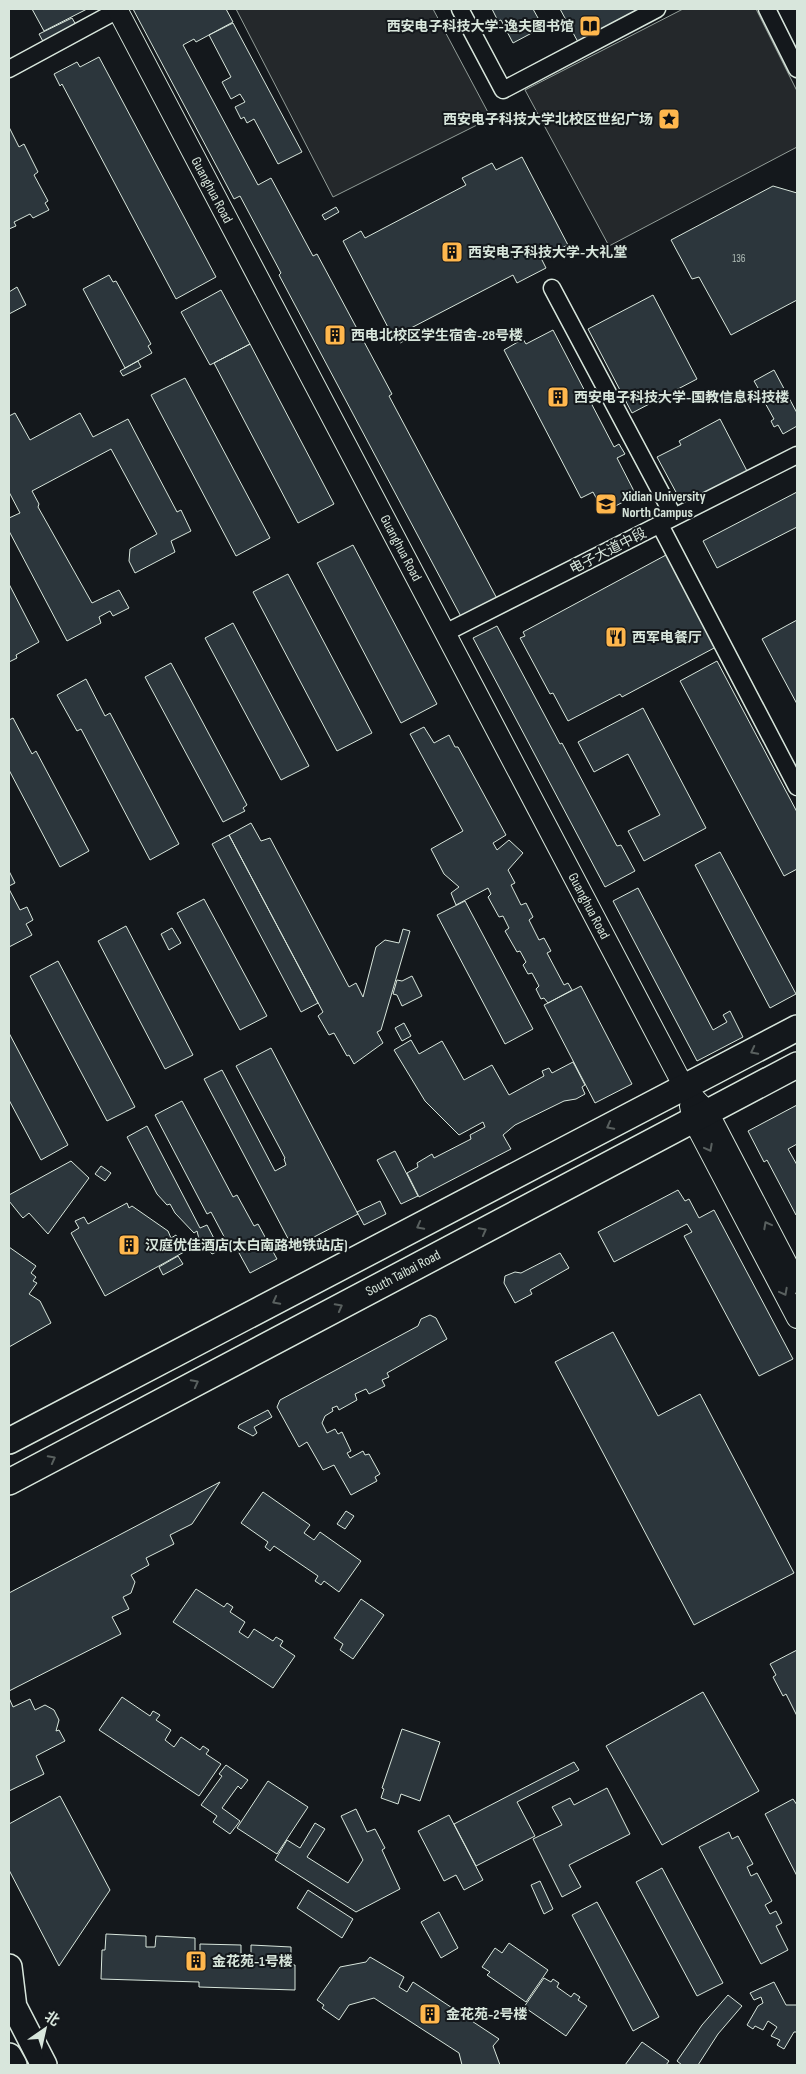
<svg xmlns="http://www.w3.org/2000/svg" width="806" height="2074" viewBox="0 0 806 2074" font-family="'Sofia Sans Condensed','Noto Sans SC',sans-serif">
<rect width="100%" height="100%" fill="#14181c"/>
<!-- parking -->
<path fill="#24282b" stroke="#939e99" d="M236 9H433L491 118 333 197Z
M683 9H756L797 91V147L609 246 525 90Z"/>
<!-- building -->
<path fill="#2c363c" stroke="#d8e6dc" d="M32 9H87L44 31Z
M133 9H226L233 22 196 42 194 39 183 45 258 185 271 178 313 256 317 254 392 394 389 396 502 608 466 626 279 275 281 273 240 196 234 199Z
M492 9H533L543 27 513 43 501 20 498 21Z
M560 9H643L578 42Z
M72 18 79 30 46 47 39 34Z
M233 23 302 152 278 164 254 119 247 123 244 117 241 119 235 107 245 102 240 94 231 99 222 82 231 77 209 35Z
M99 57 216 277 176 299 62 84 60 86 54 74 77 62 80 67Z
M9 127 19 147 24 144 38 172 34 175 48 201 45 203 49 210 33 218 30 214 14 222 16 226 9 229Z
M522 157 568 245 541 258 546 268 517 283 513 275 411 328 415 335 400 343 396 336 393 337 343 241 361 231 365 238 466 185 462 178 492 163 496 170Z
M773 186 797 193V300L731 335 699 277 692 279 671 240Z
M336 207 339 212 325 220 322 215Z
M109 275 113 282 116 281 151 344 148 346 152 353 125 368 83 289Z
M17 287 26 305 9 314V292Z
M221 290 250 344 210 365 181 312Z
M653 295 697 379 632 413 588 329Z
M553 330 614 447 619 444 625 454 617 458 636 495 610 509 608 506 602 509 593 492 581 498 504 350 523 339 526 344Z
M250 344 334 504 298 523 214 363Z
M138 361 141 367 123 376 120 371Z
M774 370 797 413V426L783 434 778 425 774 427 771 421 774 419 764 401 761 402 758 397 762 395 754 381Z
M185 378 270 538 236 556 151 395Z
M15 413 30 440 80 413 93 437 128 419 177 512 181 510 191 531 171 541 175 552 135 573 129 561 130 549 157 534 111 449 32 491 39 504 38 507 92 603 119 590 129 608 113 616 110 611 99 617 101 623 67 641 9 531V518L20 513 9 492V416Z
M720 419 748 473 684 507 657 457 681 445 679 441Z
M797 492V527L717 568 703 541Z
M353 545 437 704 401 723 317 563Z
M666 555 716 647 622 697 620 694 568 721 553 693 550 694 520 638 525 636 523 632Z
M288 574 372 733 337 751 253 592Z
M9 584 39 642 16 655 17 658 9 662Z
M797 620V704L762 639Z
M233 623 309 766 281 780 205 638Z
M497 626 560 744 562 743 617 846 621 845 635 871 605 887 473 638Z
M717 661 797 812V869L784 876 680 681Z
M171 663 247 805 243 808 245 811 223 822 145 677Z
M86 679 105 716 110 713 179 844 150 860 81 729 77 731 57 695Z
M643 708 706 828 644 861 628 831 660 815 628 754 594 772 578 742Z
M13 718 32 754 36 751 89 851 60 867 9 770V720Z
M424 727 434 743 449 735 455 747H458L506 835 493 843 497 850 509 840 523 853 508 870 515 883 511 885 521 905 526 903 533 917 529 920 539 940 544 938 551 951 547 953 564 985 568 983 572 990 548 1003 544 998 541 999 536 989 539 986 532 973 528 974 523 965 526 962 520 951 517 952 505 931 509 928 503 916 499 917 488 897 491 894 488 888 456 905 451 893 459 887 444 874 431 849 463 831 410 734Z
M251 823 261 841 270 838 349 987 356 983 363 997 376 947 385 940 399 943 403 929 410 931 381 1030 377 1032 383 1043 354 1064 349 1055 347 1056 334 1033 329 1035 318 1016 323 1012 229 835Z
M229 835 318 1003 301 1012 212 844Z
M720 852 796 994 770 1008 695 865Z
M9 871 15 883 9 886Z
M638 888 713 1030 727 1022 723 1015 730 1011 743 1037 697 1061 613 901Z
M9 889 20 910 27 907 33 920 26 924 32 935 9 947Z
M204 899 267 1016 240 1030 177 913Z
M465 901 533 1029 505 1044 437 915Z
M126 926 193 1055 165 1069 98 941Z
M172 928 181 943 169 950 161 934Z
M58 961 135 1107 107 1121 30 976Z
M412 976 422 996 402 1006 397 995 393 994 397 980 402 981Z
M581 986 632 1084 595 1103 544 1005Z
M404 1023 411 1036 402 1041 395 1028Z
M9 1033 68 1145 41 1160 9 1100Z
M411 1040 419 1054 442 1041 464 1080 492 1065 509 1095 544 1076 542 1071 549 1068 552 1073 573 1062 585 1085 582 1087 585 1094 576 1099 564 1101 515 1125 503 1135 511 1149 419 1197 407 1173 418 1167 417 1163 432 1154 434 1158 471 1139 470 1135 485 1127 483 1122 459 1135 425 1101 394 1050Z
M271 1048 358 1214 293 1248 204 1079 222 1070 275 1171 286 1165 284 1159 285 1158 236 1066Z
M182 1101 233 1197 237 1195 254 1226 258 1224 277 1259 250 1273 233 1242 228 1244 211 1212 207 1214 155 1115Z
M797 1105V1144L788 1149 797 1165V1214L796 1215 767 1160 764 1162 748 1131Z
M147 1126 200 1228 207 1225 220 1250 212 1254 199 1239 197 1231 194 1233 175 1213 170 1204 167 1205 157 1194 127 1137Z
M395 1151 418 1196 401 1204 377 1160Z
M71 1161 89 1178 48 1234 29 1213 23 1218 22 1217 9 1201V1195Z
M101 1166 111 1173 105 1181 95 1174Z
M678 1190 685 1201 689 1199 699 1218 714 1210 793 1359 759 1376 684 1236 692 1232 687 1224 614 1262 598 1232Z
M380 1201 386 1214 364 1225 357 1212Z
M127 1203 129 1208 132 1206 168 1231 171 1238 176 1235 184 1252 105 1296 71 1233 79 1228 75 1221 84 1217 88 1224Z
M9 1247 36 1266 31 1273 36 1277 33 1281 37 1283 29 1294 40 1301 51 1323 9 1347Z
M560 1253 569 1268 530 1290 532 1294 515 1303 504 1283 505 1276 515 1272 521 1273Z
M178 1256 183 1264 163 1275 159 1267Z
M430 1315 436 1318 447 1339 387 1373 389 1377 382 1380 385 1386 369 1394 366 1389 355 1394 357 1400 339 1410 337 1406 332 1408 333 1411 325 1416 322 1423 327 1433 335 1429 338 1434 342 1432 351 1451 347 1453 350 1458 363 1451 365 1455 369 1454 380 1474 375 1477 377 1481 351 1495 334 1465 323 1470 307 1442 299 1447 277 1407 280 1400 418 1326 421 1319Z
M613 1332 658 1416 700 1394 794 1573 694 1625 555 1362Z
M268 1410 272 1417 254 1427 257 1433 253 1436 238 1428 239 1425Z
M220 1482 192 1524 170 1535 174 1544 146 1558 149 1565 131 1575 135 1582 131 1593 123 1597 129 1609 112 1617 121 1634 9 1691V1593Z
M263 1492 310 1525 304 1533 314 1540 320 1532 361 1561 339 1592 324 1581 321 1585 315 1581 318 1576 274 1546 270 1551 265 1547 268 1542 241 1523Z
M346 1511 354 1516 345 1529 337 1524Z
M196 1589 224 1607 227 1603 233 1607 230 1612 245 1622 239 1632 248 1638 254 1629 273 1641 276 1637 283 1641 280 1646 295 1656 273 1688 173 1622Z
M361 1599 384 1615 353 1659 340 1650 343 1644 334 1638Z
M797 1650V1716L786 1694 783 1696 773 1677 776 1675 770 1664Z
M703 1692 759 1791 662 1845 606 1746Z
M122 1697 150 1716 153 1711 160 1715 156 1720 171 1730 165 1740 174 1747 181 1737 200 1750 203 1746 209 1750 206 1754 221 1764 199 1796 99 1730Z
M9 1698 13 1707 30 1699 35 1710 45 1705 54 1710 59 1720 56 1731 59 1730 65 1741 36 1756 44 1774 9 1791Z
M402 1729 440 1742 420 1801 401 1794 398 1804 381 1798 384 1789 382 1788Z
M574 1762 579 1770 517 1802 535 1836 476 1866 454 1824Z
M226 1765 248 1780 241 1789 238 1786 222 1808 240 1821 230 1834 213 1822 217 1816 201 1805 222 1776 219 1774Z
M268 1781 308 1807 277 1854 237 1828Z
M607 1788 630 1834 569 1865 581 1887 562 1897 533 1839 562 1825 552 1807 570 1798 574 1805Z
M60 1796 110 1890 59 1966 9 1870V1824Z
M793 1799 797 1805V1876L765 1814Z
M356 1809 367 1832 375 1829 385 1848 382 1850 400 1889 356 1912 275 1860 287 1840 300 1848 315 1823 325 1829 307 1857 348 1883 363 1860 341 1816Z
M449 1815 483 1880 464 1890 456 1875 444 1881 418 1831Z
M729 1832 732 1839 738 1836 753 1864 747 1867 751 1876 757 1873 772 1901 765 1905 770 1914 776 1911 782 1923 776 1926 788 1950 761 1964 699 1847Z
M662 1868 723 1983 697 1996 636 1882Z
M540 1881 553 1909 544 1914 531 1885Z
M308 1890 353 1919 342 1938 297 1908Z
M597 1902 659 2017 633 2031 572 1915Z
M439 1912 458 1948 441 1958 421 1922Z
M106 1934 146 1936V1947H155L156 1936 195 1938V1952H200V1944L241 1945V1957L251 1958V1945L291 1947V1965H295V1990L199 1987V1982L101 1979 102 1950H105Z
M509 1943 548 1970 526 2002 487 1975 490 1972 482 1967 495 1948 502 1953Z
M370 1957 404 1977 399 1987 407 1992 413 1982 499 2039 493 2046 500 2065H462L459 2053 374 1998 349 2005 339 2020 322 2008 324 2005 317 2000 340 1967 366 1962Z
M544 1978 551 1982 553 1979 559 1983 557 1987 571 1997 574 1993 580 1997 578 2000 587 2006 566 2036 524 2007Z
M774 1982 786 2005H797V2032H794L784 2049 777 2045 780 2040 771 2036 777 2027 768 2021 763 2030 755 2026 753 2029 747 2025 758 2006 763 2003 761 1997 754 2000 750 1993Z
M728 1995 742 2006 718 2034 698 2065H682L677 2061 702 2025Z
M642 2042 669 2061 666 2065H625Z"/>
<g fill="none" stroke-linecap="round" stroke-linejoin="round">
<!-- minor casing -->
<g stroke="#d8e6dc" stroke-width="19">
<path id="minor" d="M460 9 503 90 657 9
M767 9 797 69
M9 69 118 10
M552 288 674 517
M660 525 797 787
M445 633 797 455"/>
</g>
<!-- tertiary casing -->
<g stroke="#d8e6dc" stroke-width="22">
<path id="tertiary" d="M117 9 684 1087 708 1112 797 1283
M690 1106 693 1120 797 1318"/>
</g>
<!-- primary casing -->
<g stroke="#d8e6dc" stroke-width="28">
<path id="primary" d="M9 1441 797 1028
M9 1482 797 1065
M9 1967 14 2008
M9 1997 44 2065
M9 2056 14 2065"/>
</g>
<!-- minor -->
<use href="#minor" stroke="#14181c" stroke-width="16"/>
<!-- tertiary -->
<use href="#tertiary" stroke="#14181c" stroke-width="20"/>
<!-- primary -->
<use href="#primary" stroke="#14181c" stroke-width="25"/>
</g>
<!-- one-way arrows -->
<defs><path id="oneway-chevron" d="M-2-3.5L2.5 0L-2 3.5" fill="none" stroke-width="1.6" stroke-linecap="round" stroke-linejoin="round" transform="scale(1.25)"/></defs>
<g stroke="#59605f">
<use href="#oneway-chevron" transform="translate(754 1051) rotate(153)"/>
<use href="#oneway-chevron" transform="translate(610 1126) rotate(152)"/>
<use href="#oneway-chevron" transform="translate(709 1148) rotate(62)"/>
<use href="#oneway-chevron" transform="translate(767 1225) rotate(-118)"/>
<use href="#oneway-chevron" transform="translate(420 1226) rotate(152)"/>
<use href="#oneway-chevron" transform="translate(483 1231) rotate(-28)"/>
<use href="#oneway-chevron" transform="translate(784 1292) rotate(62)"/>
<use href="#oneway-chevron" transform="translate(276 1301) rotate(152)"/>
<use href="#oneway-chevron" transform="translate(339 1307) rotate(-28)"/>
<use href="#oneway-chevron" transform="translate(195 1383) rotate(-28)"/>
<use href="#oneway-chevron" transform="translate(52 1459) rotate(-28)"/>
</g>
<!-- icons -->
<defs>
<g id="library-square" transform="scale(1.125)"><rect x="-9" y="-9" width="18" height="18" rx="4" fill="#ffb74d" stroke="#14181c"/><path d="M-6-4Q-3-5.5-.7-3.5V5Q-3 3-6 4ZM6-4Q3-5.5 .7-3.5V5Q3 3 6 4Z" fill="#111"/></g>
<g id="sight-square" transform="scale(1.125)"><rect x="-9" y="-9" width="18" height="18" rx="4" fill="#ffb74d" stroke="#14181c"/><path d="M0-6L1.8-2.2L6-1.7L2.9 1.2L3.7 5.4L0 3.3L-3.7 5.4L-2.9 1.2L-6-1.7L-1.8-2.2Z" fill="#111"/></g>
<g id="building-square" transform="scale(1.125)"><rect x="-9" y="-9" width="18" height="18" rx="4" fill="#ffb74d" stroke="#14181c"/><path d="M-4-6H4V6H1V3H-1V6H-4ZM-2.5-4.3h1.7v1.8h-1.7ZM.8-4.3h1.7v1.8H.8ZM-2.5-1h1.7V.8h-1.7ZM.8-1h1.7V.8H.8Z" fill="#111"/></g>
<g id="university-square" transform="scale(1.125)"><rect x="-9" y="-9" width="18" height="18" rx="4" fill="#ffb74d" stroke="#14181c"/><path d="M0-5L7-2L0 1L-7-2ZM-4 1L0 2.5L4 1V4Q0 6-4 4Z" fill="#111"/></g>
<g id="restaurant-square" transform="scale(1.125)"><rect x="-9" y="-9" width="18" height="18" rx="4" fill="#ffb74d" stroke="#14181c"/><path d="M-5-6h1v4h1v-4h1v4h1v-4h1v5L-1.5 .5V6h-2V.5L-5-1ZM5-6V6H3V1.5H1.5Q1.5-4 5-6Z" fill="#111"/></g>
</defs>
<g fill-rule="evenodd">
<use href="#library-square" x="590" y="26"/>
<use href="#sight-square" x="669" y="119"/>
<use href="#building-square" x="452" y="252"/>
<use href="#building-square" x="335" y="335"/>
<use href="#building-square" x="558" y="397"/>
<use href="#university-square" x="606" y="504"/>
<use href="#restaurant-square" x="616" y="637"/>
<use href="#building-square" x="129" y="1245"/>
<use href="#building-square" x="196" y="1961"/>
<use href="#building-square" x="430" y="2014"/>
</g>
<g text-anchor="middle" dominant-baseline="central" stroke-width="4" stroke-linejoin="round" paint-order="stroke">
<!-- number labels -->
<g font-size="11" fill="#adbab4">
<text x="739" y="258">136</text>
</g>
<!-- poi labels -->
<g font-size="14" font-weight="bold" fill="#d8e6dc" stroke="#14181c" text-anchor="start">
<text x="574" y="26" text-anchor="end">西安电子科技大学-逸夫图书馆</text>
<text x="653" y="119" text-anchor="end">西安电子科技大学北校区世纪广场</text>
<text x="468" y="252">西安电子科技大学-大礼堂</text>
<text x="351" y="335">西电北校区学生宿舍-28号楼</text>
<text x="574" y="397">西安电子科技大学-国教信息科技楼</text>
<text x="622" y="496">Xidian University<tspan x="622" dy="16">North Campus</tspan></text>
<text x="632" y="637">西军电餐厅</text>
<text x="145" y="1245">汉庭优佳酒店(太白南路地铁站店)</text>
<text x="212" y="1961">金花苑-1号楼</text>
<text x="446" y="2014">金花苑-2号楼</text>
</g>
<!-- street labels -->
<g font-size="14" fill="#d8e6dc" stroke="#14181c">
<text transform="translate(212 190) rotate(62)">Guanghua Road</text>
<text transform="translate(401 548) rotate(62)">Guanghua Road</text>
<text transform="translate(608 551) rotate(-27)">电子大道中段</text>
<text transform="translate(589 906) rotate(62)">Guanghua Road</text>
<text transform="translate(403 1273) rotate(-28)">South Taibai Road</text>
</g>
</g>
<!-- border -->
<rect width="806" height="2074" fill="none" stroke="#d8e6dc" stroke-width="20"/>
<!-- north arrow -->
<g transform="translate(45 2029) rotate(34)" stroke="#14181c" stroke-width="4" paint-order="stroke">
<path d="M0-4L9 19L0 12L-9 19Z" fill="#d8e6dc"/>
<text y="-8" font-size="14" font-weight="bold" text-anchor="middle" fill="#d8e6dc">北</text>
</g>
</svg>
